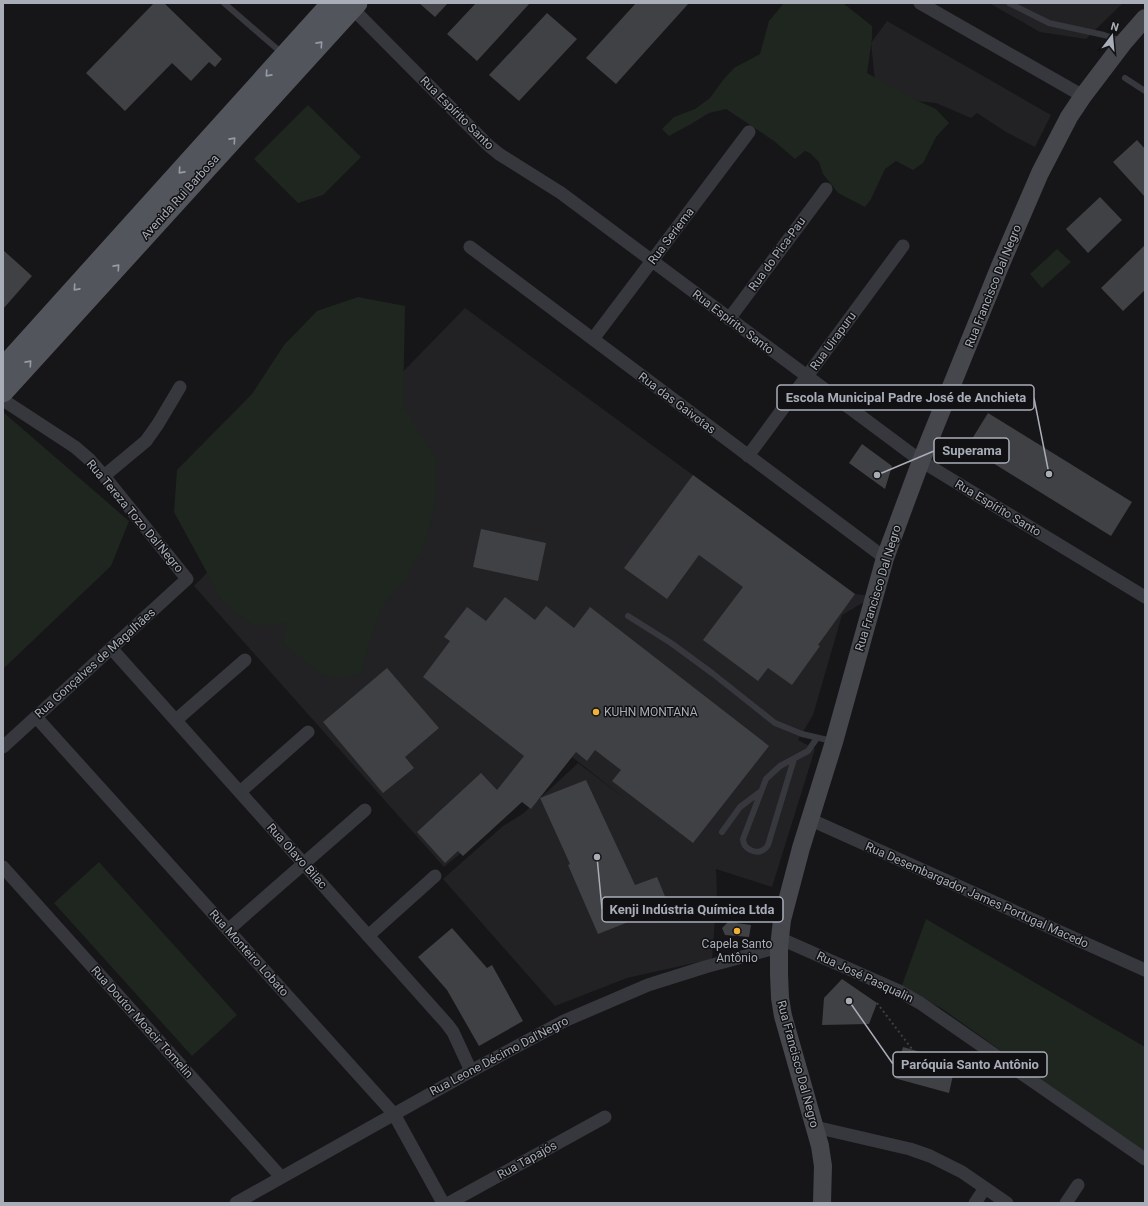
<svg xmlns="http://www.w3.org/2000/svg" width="1148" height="1206" viewBox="0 0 1148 1206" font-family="Roboto,sans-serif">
<rect width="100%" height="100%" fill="#161618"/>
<!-- built -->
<path fill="#222225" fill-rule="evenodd" d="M989 3H1123L1086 39 1040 32Z
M887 21 1051 115 1035 147 1006 132 977 113 971 118 936 103 907 100 875 81 871 43Z
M465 308 855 594 874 596 842 615 813 715 798 740 815 749 772 887 716 869 717 893 712 959 627 978 555 1006 443 879 503 826 524 813 530 807 501 787 515 809 444 867 194 586ZM572 757 627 800 578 763 534 804Z"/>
<!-- green -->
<path fill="#1e261f" d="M784 3H843L872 26V38L867 73 916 100 936 109 949 123 936 137 923 163 913 170 896 161 885 169 871 199 865 207 838 193 823 174 819 162 810 153 805 151 795 159 774 141 726 109 709 113 691 124 669 136 662 129 674 117 695 109 710 98 723 80 734 68 760 54 769 21Z
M308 105 361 157 323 195 298 203 254 159Z
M1057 249 1071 262 1042 288 1030 274Z
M358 297 405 306 403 406 436 459 435 508 423 548 403 582 381 608 368 646 362 673 340 679 321 674 283 644 287 623 255 626 223 602 174 512 177 470 252 394 284 345 317 311Z
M3 412 129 521 111 566 3 669Z
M99 862 237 1015 192 1056 54 903Z
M926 919 1145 1047V1153L941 1008 901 988Z"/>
<!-- building -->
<path fill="#404145" d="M154 3H164L222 59 215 67 209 62 191 81 172 63 125 111 86 73Z
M419 3H448L435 17Z
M476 3H530L477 61 447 34Z
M636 3H689L616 84 586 58Z
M547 13 577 39 519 101 489 75Z
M1137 140 1145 149V197L1113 162Z
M1100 197 1122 220 1088 253 1066 229Z
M1145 245V290L1123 311 1101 288Z
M3 250 32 276 3 309Z
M988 413 1132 502 1111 536 967 447Z
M862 444 892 466 885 489 849 463Z
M693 475 855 594 818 645 820 646 792 685 768 668 758 681 703 640 743 587 699 555 667 599 624 568Z
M481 529 546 543 538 581 473 567Z
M505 597 535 620 546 606 574 628 590 607 769 746 693 843 612 781 621 770 595 750 587 761 576 752 531 809 522 802 463 856 458 851 445 863 417 832 481 773 497 790 524 756 423 677 450 641 444 637 467 607 486 621Z
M387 668 439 728 405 757 414 768 383 793 323 722Z
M586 780 635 885 657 877 669 906 598 934 568 865 570 864 540 798Z
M728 922 751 925 749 937 725 935 722 928Z
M452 928 487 968 492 965 523 1021 479 1046 447 990 418 957Z
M842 979 877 1003 869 1024 822 1025 824 998Z
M903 1047 956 1062 949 1093 894 1078Z"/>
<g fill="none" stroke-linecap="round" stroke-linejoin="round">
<!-- path -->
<path stroke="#3d3f44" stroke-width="2" stroke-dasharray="2 3" stroke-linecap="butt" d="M877 1003 912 1049"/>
<!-- lane -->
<path stroke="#37383d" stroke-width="6" d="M224 3 283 54
M1009 3 1049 23 1104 35 1122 41
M1125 78 1145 91
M628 616 671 643 712 673 775 723 802 734 832 741
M794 759 768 845C767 847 765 849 763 850 755 855 743 848 743 839L766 779 780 766 808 751 817 738
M722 832 740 807 760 792"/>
<!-- street -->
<path stroke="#37383d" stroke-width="13" d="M920 3 1083 96
M352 8 488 145 499 154 561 193 921 461 1145 597
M470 247 885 558
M729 319 826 189
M593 339 749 132
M3 400 75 447 90 460 104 476 187 579 3 747
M748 456 903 246
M104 476 146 441 158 424 180 387
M111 648 447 1024 453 1032 471 1071
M36 717 394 1114 443 1203
M176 720 245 660
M240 792 308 732
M809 819 1145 970
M3 867 281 1177
M228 930 365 810
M368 936 435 876
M779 938 899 991 920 1003 1145 1159
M815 1127 910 1149 930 1156 962 1172 1007 1203
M236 1203 471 1071 564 1021 648 985 705 967 779 947
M449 1203 605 1117
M975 1203 985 1188
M1066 1203 1078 1185"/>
<!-- secondary -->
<path stroke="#45474d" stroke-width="18" d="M822 1203 823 1166 820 1146 783 1016 780 998 779 974V947L782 920 801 848 834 742 885 558 921 461 1000 266 1040 173 1069 117 1083 96 1124 42 1145 18"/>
<!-- primary -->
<path stroke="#53555c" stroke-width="21" d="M3 368 332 3
M3 392 357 3"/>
</g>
<!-- one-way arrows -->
<defs><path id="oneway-chevron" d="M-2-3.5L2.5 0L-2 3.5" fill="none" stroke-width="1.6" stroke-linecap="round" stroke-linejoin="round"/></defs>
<g stroke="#979ba6">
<use href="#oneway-chevron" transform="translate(320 44) rotate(-48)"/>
<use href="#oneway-chevron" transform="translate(268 74) rotate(132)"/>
<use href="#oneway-chevron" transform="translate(233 140) rotate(-48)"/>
<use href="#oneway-chevron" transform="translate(181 171) rotate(132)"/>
<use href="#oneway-chevron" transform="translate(117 267) rotate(-48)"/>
<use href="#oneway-chevron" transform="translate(76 288) rotate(132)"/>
<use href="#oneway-chevron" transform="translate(29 363) rotate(-48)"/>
</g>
<!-- markers -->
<g fill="#f2b134" stroke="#111113" stroke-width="1.5">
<circle cx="596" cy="712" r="4"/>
<circle cx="737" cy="931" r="4"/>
</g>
<g text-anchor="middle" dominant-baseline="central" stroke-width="3" stroke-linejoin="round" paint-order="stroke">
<!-- street labels -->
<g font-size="12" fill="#a8adb8" stroke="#111113">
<text transform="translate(457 113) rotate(45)">Rua Espírito Santo</text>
<text transform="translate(180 197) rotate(-48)">Avenida Rui Barbosa</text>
<text transform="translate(671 236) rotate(-53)">Rua Seriema</text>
<text transform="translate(777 254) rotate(-54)">Rua do Pica-Pau</text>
<text transform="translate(993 286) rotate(-68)">Rua Francisco Dal Negro</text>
<text transform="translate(733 322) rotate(37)">Rua Espírito Santo</text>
<text transform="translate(833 341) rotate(-54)">Rua Uirapuru</text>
<text transform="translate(677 403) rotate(37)">Rua das Gaivotas</text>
<text transform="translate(998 508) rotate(31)">Rua Espírito Santo</text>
<text transform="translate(135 516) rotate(50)">Rua Tereza Tozo Dal'Negro</text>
<text transform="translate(878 588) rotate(-73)">Rua Francisco Dal Negro</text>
<text transform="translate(95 663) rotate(-42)">Rua Gonçalves de Magalhães</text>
<text transform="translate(297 856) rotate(48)">Rua Olavo Bilac</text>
<text transform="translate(977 895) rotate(24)">Rua Desembargador James Portugal Macedo</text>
<text transform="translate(249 953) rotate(48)">Rua Monteiro Lobato</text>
<text transform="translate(865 977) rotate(25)">Rua José Pasqualin</text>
<text transform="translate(142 1022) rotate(48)">Rua Doutor Moacir Tomelin</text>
<text transform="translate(499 1056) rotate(-28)">Rua Leone Décimo Dal'Negro</text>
<text transform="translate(798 1064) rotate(75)">Rua Francisco Dal Negro</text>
<text transform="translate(527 1160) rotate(-29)">Rua Tapajós</text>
</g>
<!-- poi labels -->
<g font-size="12" fill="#a8adb8" stroke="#111113" text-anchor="start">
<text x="604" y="712">KUHN MONTANA</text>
<text x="737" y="944" text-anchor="middle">Capela Santo<tspan x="737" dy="14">Antônio</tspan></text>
</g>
</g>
<!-- callouts -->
<path fill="none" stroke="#a8adb8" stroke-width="1.5" d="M1049 474L1034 398M877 475L934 451M597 857L602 909M849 1001L893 1064"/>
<g fill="#a8adb8" stroke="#111113" stroke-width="1.5">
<circle cx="1049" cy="474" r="4"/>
<circle cx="877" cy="475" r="4"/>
<circle cx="597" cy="857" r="4"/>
<circle cx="849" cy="1001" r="4"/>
</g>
<g fill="#111113" stroke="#a8adb8" stroke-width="1.5">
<rect x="777" y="385" width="257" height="25" rx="4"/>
<rect x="934" y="438" width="75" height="25" rx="4"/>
<rect x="602" y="897" width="181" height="25" rx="4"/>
<rect x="893" y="1052" width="154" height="25" rx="4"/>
</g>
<g font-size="13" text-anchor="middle" font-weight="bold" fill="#a8adb8">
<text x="906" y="402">Escola Municipal Padre José de Anchieta</text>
<text x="972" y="455">Superama</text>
<text x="692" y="914">Kenji Indústria Química Ltda</text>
<text x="970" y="1069">Paróquia Santo Antônio</text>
</g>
<!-- border -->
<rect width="1148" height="1206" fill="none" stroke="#a8adb8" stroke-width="8"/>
<!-- north arrow -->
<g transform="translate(1112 36) rotate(16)" stroke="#111113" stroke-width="3" paint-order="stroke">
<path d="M0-3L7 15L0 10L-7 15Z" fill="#a8adb8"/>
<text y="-6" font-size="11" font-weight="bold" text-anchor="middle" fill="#a8adb8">N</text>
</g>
</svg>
